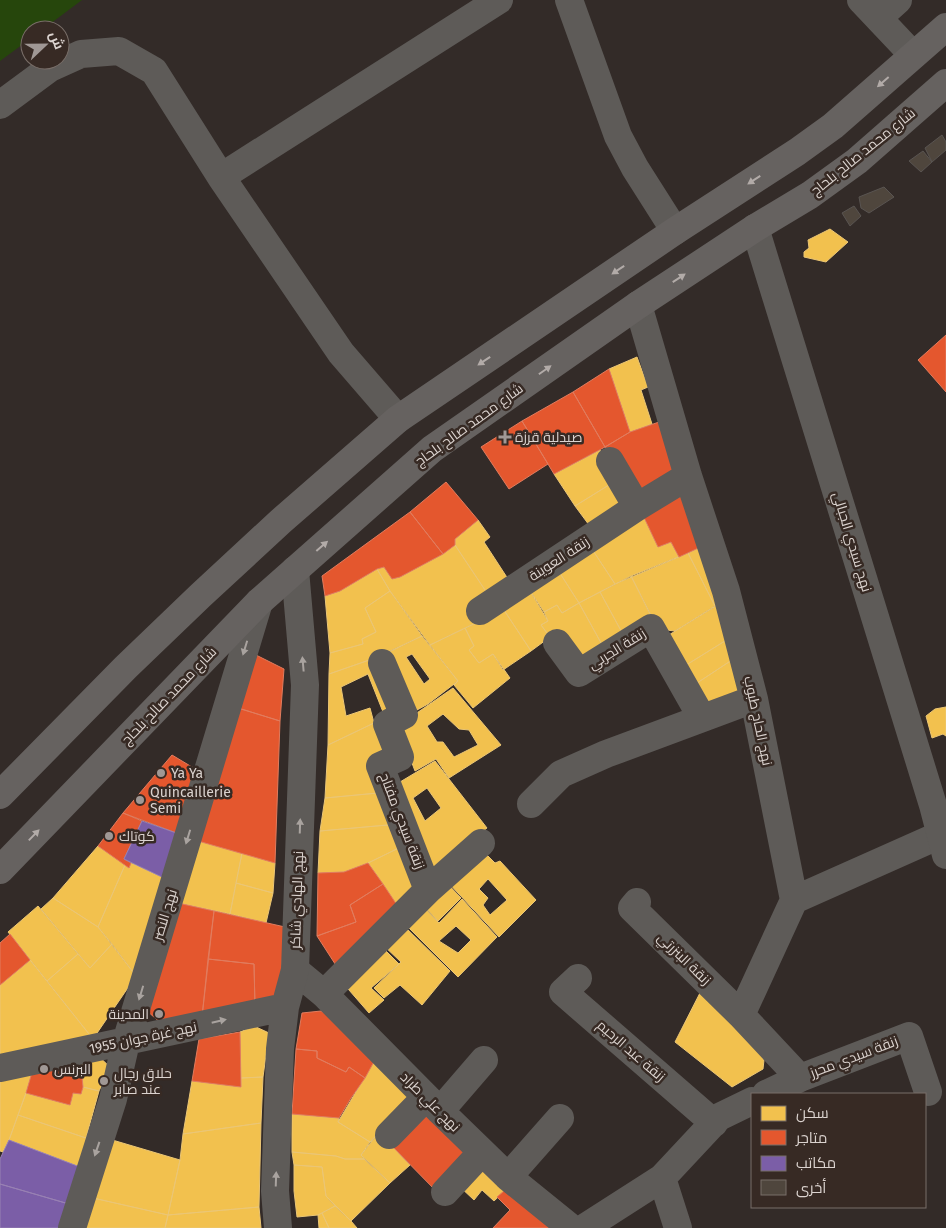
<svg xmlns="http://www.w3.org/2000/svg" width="946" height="1228" viewBox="0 0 946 1228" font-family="'Fira Sans',Cairo,sans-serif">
<rect width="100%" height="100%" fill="#332b28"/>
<!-- green -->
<path fill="#26460c" d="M0 0H82L42 30H30V39L0 61Z"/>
<!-- homes -->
<path fill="#f2c14e" stroke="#ebc675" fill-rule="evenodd" d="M830 229 848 242 826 262 804 257V252L809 248 808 240Z
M637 357 648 387 641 390 652 424 630 432 609 369Z
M600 450 617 480 575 506 554 474Z
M617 480 631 502 592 529 575 506Z
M641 511 658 547 671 542 679 557 615 584 590 546Z
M478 520 490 537 484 542 510 582 489 596 455 545V539Z
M707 544 724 601 715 606 688 553Z
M455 545 489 596 478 622 430 645 390 591 377 569 384 567 392 579 400 577 443 554Z
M590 546 615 584 579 603 556 567Z
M688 553 715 606 675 631 658 629 631 576Z
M556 567 579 603 562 613 557 605 544 612 527 586Z
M377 569 390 591 365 608 376 632 362 639 363 644 330 653 325 596 340 591Z
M631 576 654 622 625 638 600 592Z
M527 586 548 621 541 625 550 637 531 651 500 604Z
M390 591 422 636 375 658 329 674 330 653 363 644 362 639 376 632 365 608Z
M600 592 625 638 605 650 579 603Z
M724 601 733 636 683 667 664 638Z
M579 603 605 650 582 664 550 637 541 625 548 621 544 612 557 605 562 613Z
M500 604 531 651 503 670 493 654 479 663 469 650 474 646 465 628 478 622Z
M465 628 474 646 469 650 479 663 493 654 510 678 473 708 454 685 458 681 430 645Z
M422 636 458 681 428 704 417 710 385 654ZM412 654 430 679 424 684 406 657Z
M733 636 738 656 694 685 683 667Z
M738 656 749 695 706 712 694 685Z
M375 658 398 713 385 717 368 674 341 687 346 716 370 708 374 723 328 745 329 674Z
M453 688 501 745 449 778 436 759 415 771 398 726ZM443 714 459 729 469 730 478 745 454 757 443 742H437L427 726Z
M946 707V736L943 734 932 738 926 716 935 709Z
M374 723 392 749 378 793 325 798 328 745Z
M435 761 487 828 426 873 395 785ZM427 788 441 808 425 821 413 798Z
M378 793 399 824 320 831 325 798Z
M399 824 405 845 368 863 344 872 318 873 320 831Z
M198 841 242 853 230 914 178 903Z
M405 845 424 887 401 911 368 863Z
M98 846 125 865 98 927 53 898Z
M481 849 495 863 500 861 536 900 499 937 445 879ZM488 879 507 900 490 915 483 905 488 898 479 889Z
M242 853 275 863 273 893 236 883Z
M131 863 164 878 136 976 98 927 125 865 129 868Z
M443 879 461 898 438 921 419 901Z
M236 883 273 893 266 923 230 914Z
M53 898 98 927 112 944 90 968 41 909Z
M462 899 497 937 458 977 404 923 420 903 439 923ZM456 926 471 940 458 953 439 941Z
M38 906 78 954 47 981 8 932Z
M403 925 450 971 422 1005 400 985 384 998 374 988 401 962 382 944Z
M112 944 136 976 93 1039 47 981 78 954 90 968Z
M379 944 399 964 371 988 384 1000 369 1013 342 982Z
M30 960 93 1039 0 1056V985Z
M703 987 765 1051 763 1069 732 1087 675 1042Z
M254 1026 269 1033 263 1077 241 1078 240 1032Z
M96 1054 110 1067 99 1091 83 1087 80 1058Z
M376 1058 414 1096 370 1142 338 1122Z
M33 1069 26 1093 9 1140 3 1152 0 1151V1075Z
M263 1077 261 1123 183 1134 192 1081 241 1087V1078Z
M83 1087 99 1091 86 1138 18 1115 26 1093 70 1105 73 1093 81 1094Z
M292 1114 339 1118 338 1122 370 1142 361 1155 364 1159H345L336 1156 292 1152Z
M18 1115 89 1139 80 1167 9 1140Z
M261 1123 259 1207 168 1215 180 1160 183 1134Z
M379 1132 410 1165 390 1183 361 1155Z
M109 1139 180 1160 168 1215 93 1198Z
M292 1152 336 1156 345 1159H364L390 1183 351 1221 326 1196 322 1167 294 1165Z
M294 1165 322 1167 326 1196 335 1206 318 1215 297 1217 294 1191Z
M478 1166 494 1183 504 1175 513 1183 494 1201 482 1190 474 1200 458 1185Z
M93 1198 168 1215 165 1228H85Z
M335 1206 351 1221 357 1228H329L322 1213Z
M259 1207 261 1228H165L168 1215Z
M322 1213 329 1228H319L318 1215Z"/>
<!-- shops -->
<path fill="#e4572e" stroke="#e17c5e" d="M946 335V392L918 360Z
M609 369 630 432 605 447 573 392Z
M573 392 605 447 554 474 522 421Z
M522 421 548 464 509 489 481 447Z
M662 421 681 473 637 500 605 447 630 432Z
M446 482 478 520 455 539V545L443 554 410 512Z
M687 482 707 544 679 557 671 542 658 547 641 511Z
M410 512 443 554 400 577 392 579 384 567 377 569 340 591 325 596 322 576Z
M256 655 284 669 280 721 238 708Z
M238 708 280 721 275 863 198 841Z
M172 755 202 773 182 835 123 813Z
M123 813 142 821 124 859 131 863 129 868 98 846Z
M368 863 383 884 350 905 356 922 317 936 318 873 344 872Z
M383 884 401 911 339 970 317 936 356 922 350 905Z
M178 903 214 911 202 1017 164 1026 146 1010Z
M214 911 285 927 279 1000 255 1006 254 964 208 959Z
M10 934 30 960 0 985V943Z
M208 959 254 964 255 1006 202 1017Z
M321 1011 343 1022 376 1058 365 1078 349 1067 346 1072 317 1058V1051L296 1049 302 1013Z
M240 1032 241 1087 192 1081 199 1039Z
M296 1049 317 1051V1058L346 1072 349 1067 365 1078 351 1098 339 1118 292 1114Z
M80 1058 83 1087 81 1094 73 1093 70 1105 26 1093 33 1069Z
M428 1108 471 1150 437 1192 390 1144Z
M513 1183 566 1228H493L510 1210 497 1197Z"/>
<!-- offices -->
<path fill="#7b5ea7" stroke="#9881b3" d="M142 821 182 835 164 878 124 859Z
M9 1140 80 1167 69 1204 0 1184V1159Z
M0 1184 69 1204 60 1228H0Z"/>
<!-- building -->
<path fill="#4f463d" stroke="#595451" d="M942 135 946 142V150L932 162 925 148Z
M923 151 932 162 921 172 909 161Z
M884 187 894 197 869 213 861 208 859 197Z
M854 206 861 216 850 226 842 213Z"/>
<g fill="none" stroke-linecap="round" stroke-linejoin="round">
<!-- pedestrian -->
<path stroke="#5e5b58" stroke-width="28" d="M638 305 688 476 726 591 754 699 794 900 741 1015 800 1078 766 1094
M610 461 637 507
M480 611 637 507 688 476
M557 643 579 673 651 628 702 718
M531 804 561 774 606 754 754 699
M428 890 481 843
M794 900 940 835
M637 902 632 908 741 1015
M295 970 324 994 440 1111 508 1177 571 1228
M578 978 563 992 714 1123
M324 994 428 890 380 766 400 757 387 724 404 715 382 663
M800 1078 909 1036 928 1092
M440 1111 484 1060
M389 1135 426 1097
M508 1177 560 1118
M662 1178 678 1228
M445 1192 482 1152
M584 1228 662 1178 719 1117 752 1101"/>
<!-- minor -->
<path stroke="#5e5b58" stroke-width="28" d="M569 0 618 136 635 168 675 231
M861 0 913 55
M878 18 898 0
M0 105 50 68 81 54 119 51 154 71 221 177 341 353 398 419
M221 177 499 0
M0 1068 285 1007
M72 1228 113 1099 126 1042 259 602
M278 1228 275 1191 280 1049 285 1007 295 970 305 685 295 570"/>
<!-- tertiary -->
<path stroke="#5e5b58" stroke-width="28" d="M755 228 933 805 946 855"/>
<!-- primary -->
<path stroke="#666260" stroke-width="28" d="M0 795 126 667 201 595 281 521 398 419 675 231 797 152 833 126 946 27
M0 870 259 602 432 449 638 305 755 228 810 195 857 161 946 83"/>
</g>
<!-- one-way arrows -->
<defs><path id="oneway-solid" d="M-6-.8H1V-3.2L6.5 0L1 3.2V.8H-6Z" transform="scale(1.25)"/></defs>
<g fill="#b2aba8">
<use href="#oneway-solid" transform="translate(883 82) rotate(139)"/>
<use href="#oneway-solid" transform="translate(754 180) rotate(147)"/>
<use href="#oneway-solid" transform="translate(618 270) rotate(146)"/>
<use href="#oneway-solid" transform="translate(679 278) rotate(-33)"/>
<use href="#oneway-solid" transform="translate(484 361) rotate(146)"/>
<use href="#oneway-solid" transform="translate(545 370) rotate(-35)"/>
<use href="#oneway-solid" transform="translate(322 546) rotate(-41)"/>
<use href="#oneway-solid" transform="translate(34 835) rotate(-46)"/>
</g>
<g fill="#a9a39f">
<use href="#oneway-solid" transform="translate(245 648) rotate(107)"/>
<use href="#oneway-solid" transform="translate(303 664) rotate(-95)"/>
<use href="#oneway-solid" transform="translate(300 826) rotate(-88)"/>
<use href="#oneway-solid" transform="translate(188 837) rotate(107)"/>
<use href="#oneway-solid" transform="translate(141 993) rotate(107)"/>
<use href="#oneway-solid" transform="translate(219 1021) rotate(-13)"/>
<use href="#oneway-solid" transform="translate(97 1149) rotate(109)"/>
<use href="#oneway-solid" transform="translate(276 1179) rotate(-88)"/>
</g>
<!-- markers -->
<g fill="#a09895" stroke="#372a24" stroke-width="2">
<path d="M502.5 429.5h5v5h5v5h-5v5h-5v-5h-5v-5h5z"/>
<circle cx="161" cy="773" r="5"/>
<circle cx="140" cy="800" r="5"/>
<circle cx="109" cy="836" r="5"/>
<circle cx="159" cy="1014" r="5"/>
<circle cx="44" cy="1069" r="5"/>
<circle cx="104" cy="1081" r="5"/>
</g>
<g text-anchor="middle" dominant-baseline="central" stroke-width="5" stroke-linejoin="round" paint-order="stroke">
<!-- street labels -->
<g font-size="14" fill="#dbd3cf" stroke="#372a24">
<text transform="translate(863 152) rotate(-39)">شارع محمد صالح بلحاج</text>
<text transform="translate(469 425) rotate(-36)">شارع محمد صالح بلحاج</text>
<text transform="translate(852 542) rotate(73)">نهج سيدي الجبالي</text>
<text transform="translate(559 559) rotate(-33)">زنقة العوينة</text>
<text transform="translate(617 649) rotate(-32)">زنقة الجربي</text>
<text transform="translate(169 696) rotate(-46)">شارع محمد صالح بلحاج</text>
<text transform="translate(758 721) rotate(78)">نهج الحاج طبوب</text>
<text transform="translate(402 821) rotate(69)">زنقة سيدي مفتاح</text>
<text transform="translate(297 900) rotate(-88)">نهج الهادي شاكر</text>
<text transform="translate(165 915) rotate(-73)">نهج النصر</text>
<text transform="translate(684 959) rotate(44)">زنقة البنزرتي</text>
<text transform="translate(143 1038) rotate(-12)">1955 نهج غرة جوان</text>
<text transform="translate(631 1051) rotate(41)">زنقة عبد الرحيم</text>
<text transform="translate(854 1057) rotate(-21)">زنقة سيدي محرز</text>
<text transform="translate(430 1102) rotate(45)">نهج علي طراد</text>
</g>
<!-- poi labels -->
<g font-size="14" fill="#dbd3cf" stroke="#372a24" text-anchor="start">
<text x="515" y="437">صيدلية قرزة</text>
<text x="171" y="773">Ya Ya</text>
<text x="150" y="792">Quincaillerie<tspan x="150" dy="16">Semi</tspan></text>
<text x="119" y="836">كوتاك</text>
<text x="149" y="1014" text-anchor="end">المدينة</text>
<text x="54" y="1069">البرنس</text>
<text x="114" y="1073">حلاق رجال<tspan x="114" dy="16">عند صابر</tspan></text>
</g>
</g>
<!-- legend -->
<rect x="751" y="1093" width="175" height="115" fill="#372a24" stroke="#796e68"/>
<rect x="761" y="1106" width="25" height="15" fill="#f2c14e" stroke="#796e68"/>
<text x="796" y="1118" font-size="15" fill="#dbd3cf">سكن</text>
<rect x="761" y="1130" width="25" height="15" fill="#e4572e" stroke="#796e68"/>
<text x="796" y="1143" font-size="15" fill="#dbd3cf">متاجر</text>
<rect x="761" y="1156" width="25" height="15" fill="#7b5ea7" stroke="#796e68"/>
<text x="796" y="1168" font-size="15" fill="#dbd3cf">مكاتب</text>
<rect x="761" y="1180" width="25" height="15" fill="#4f463d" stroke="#796e68"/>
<text x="796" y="1193" font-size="15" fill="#dbd3cf">أخرى</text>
<!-- north arrow -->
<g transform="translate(45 45) rotate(68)"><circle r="24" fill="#372a24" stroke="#796e68"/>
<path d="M0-4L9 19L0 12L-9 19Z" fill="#a09895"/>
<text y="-8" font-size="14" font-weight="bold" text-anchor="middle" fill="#dbd3cf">ش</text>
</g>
</svg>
